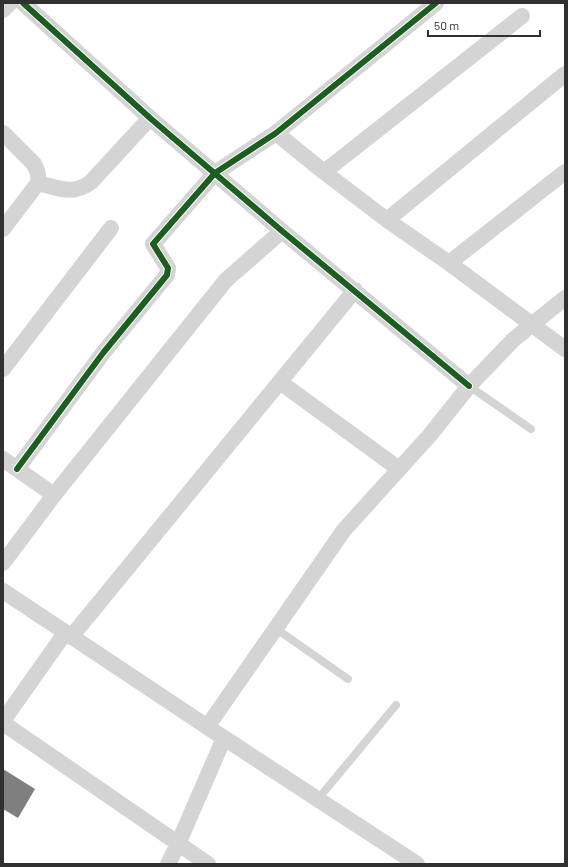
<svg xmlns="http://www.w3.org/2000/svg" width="568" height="867" viewBox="0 0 568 867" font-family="Barlow,sans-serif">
<rect width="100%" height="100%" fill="#fff"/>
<!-- building -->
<path fill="#7f7f7f" d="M3 769 35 789 18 818 3 809Z"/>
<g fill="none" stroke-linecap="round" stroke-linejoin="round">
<!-- lane -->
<path stroke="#d4d4d4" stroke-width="8" d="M469 386 531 429
M275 628 348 679
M318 799 396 705"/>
<!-- street -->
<path stroke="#d4d4d4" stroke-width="16" d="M23 3 150 118 282 231 469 386
M3 10 10 3
M3 133 34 164C38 171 39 176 38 183L3 229
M276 133 324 172 387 220 449 263 565 349
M324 172 522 16
M38 183C58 188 73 196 91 182L150 118
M387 220 565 74
M449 263 565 172
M3 369 111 228
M280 382 399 469
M3 459 54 495
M17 469 103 353 167 275 168 268 153 244 215 173 276 133 436 3
M3 563 54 495 226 280 282 231
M3 591 224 738 417 864
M71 637 355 290
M3 721 65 633
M3 723 208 864
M207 727 344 530 430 435 469 386 513 340 565 298
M168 864 178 844 224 738"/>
<!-- cycleway casing -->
<g stroke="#fff" stroke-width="8">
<path id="cycleway" d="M23 3 150 118 282 231 469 386
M17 469 103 353 167 275 168 268 153 244 215 173 276 133 436 3"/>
</g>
<!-- cycleway -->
<use href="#cycleway" stroke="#1b5e20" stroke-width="6"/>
</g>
<!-- border -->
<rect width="568" height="867" fill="none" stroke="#303030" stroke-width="8"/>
<!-- scale -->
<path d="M428 30v6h112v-6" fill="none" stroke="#303030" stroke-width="2"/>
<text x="434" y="30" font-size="12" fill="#303030" stroke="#ffffff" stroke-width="3" paint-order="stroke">50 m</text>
</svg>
